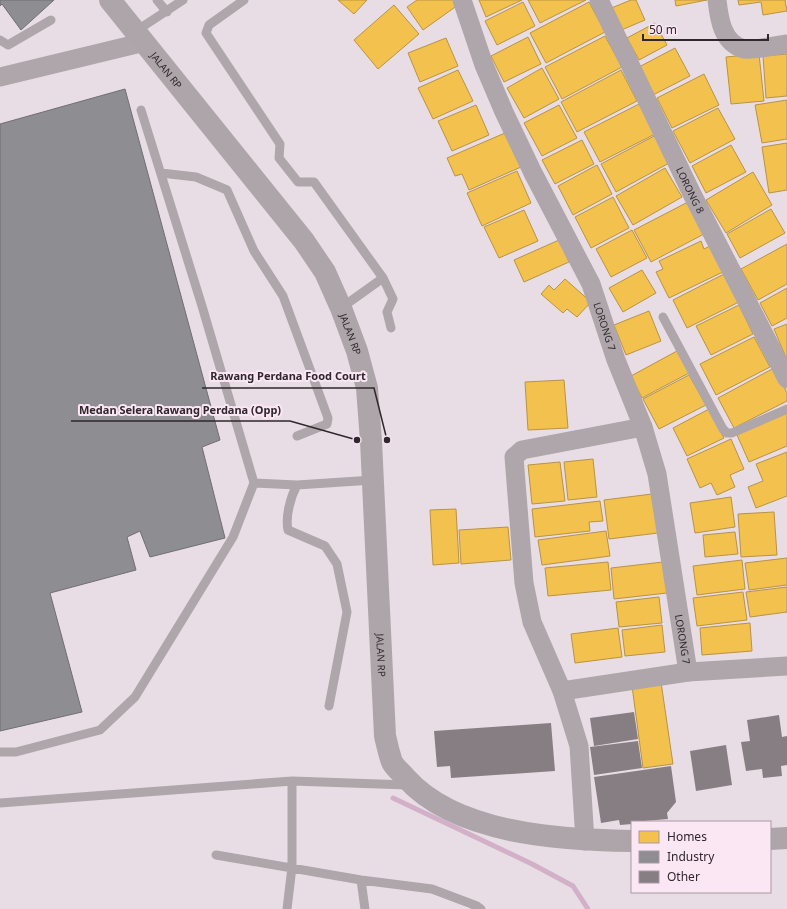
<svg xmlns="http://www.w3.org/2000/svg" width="787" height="909" viewBox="0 0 787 909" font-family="'Noto Sans',sans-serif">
<rect width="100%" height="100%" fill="#e9dde5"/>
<!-- homes -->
<path fill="#f2c14e" stroke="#b89344" d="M338 0H367L354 14Z
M417 0H455L458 5 423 30 407 7Z
M479 0H522L486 17Z
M528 0H586L540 23Z
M631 0H636L645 20 619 31 609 9Z
M675 0H707L676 6Z
M738 0H785L787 11 763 15 761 2 739 5Z
M523 2 535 26 497 45 485 21Z
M589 2 605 32 546 63 530 33Z
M394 5 419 34 378 69 354 40Z
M655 23 667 45 639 60 627 38Z
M605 36 622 67 562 99 545 67Z
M528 37 541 64 504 82 491 56Z
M446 38 458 66 420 82 408 53Z
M675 48 690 76 653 95 639 67Z
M759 54 764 101 731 104 726 57Z
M787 54V96L766 98 763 56Z
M542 68 559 99 524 118 507 88Z
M458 70 473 101 433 119 418 88Z
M621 70 637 101 577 132 561 102Z
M704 74 719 105 672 128 657 98Z
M787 100V139L762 143 755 105Z
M639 104 655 134 600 162 584 132Z
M476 105 489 135 452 151 438 121Z
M559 105 577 138 542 156 524 123Z
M718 108 735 139 690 163 673 131Z
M505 133 521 167 469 190 462 174 455 176 447 158Z
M656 135 671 162 616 192 601 164Z
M582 140 594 164 555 184 542 160Z
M787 143V190L769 193 762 147Z
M731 145 746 172 706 193 692 166Z
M597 165 612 194 573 215 558 186Z
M665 168 682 197 633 225 616 196Z
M517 171 531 203 482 226 467 193Z
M753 172 772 205 726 233 706 200Z
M613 197 629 228 591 248 575 217Z
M688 202 704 234 651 262 634 230Z
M771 209 785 233 740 258 727 234Z
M524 210 538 241 499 258 484 227Z
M632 230 647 258 611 277 596 249Z
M559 240 569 262 524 282 514 260Z
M701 241 704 249 712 245 725 271 669 298 656 272 663 269 659 261Z
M787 244V284L758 300 741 269Z
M642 270 656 293 623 312 609 288Z
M724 274 739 302 687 328 673 300Z
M565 279 591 302 577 317 567 309 563 313 541 294 549 285 554 290Z
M787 288V318L772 326 760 303Z
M739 305 753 334 711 355 696 326Z
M649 311 661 341 626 355 614 325Z
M787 324V360L774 329Z
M754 337 770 367 716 395 700 364Z
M677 351 689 373 642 398 631 376Z
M774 368 787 393V401L734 428 718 398Z
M689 375 706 405 659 429 643 399Z
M564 380 568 428 528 430 525 382Z
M709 409 724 438 687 456 673 428Z
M787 413V446L749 462 737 435Z
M731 439 744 469 730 475 735 487 717 495 711 483 700 488 687 459Z
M787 452V496L756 508 748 487 763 481 756 464Z
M593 459 597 497 568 500 564 462Z
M560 462 565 501 532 504 528 465Z
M652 494 658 533 609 539 604 500Z
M731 497 735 527 695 533 690 503Z
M600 501 603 521 589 522 590 531 535 537 532 509Z
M456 509 459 563 433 565 430 510Z
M774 512 777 555 741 557 738 514Z
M508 527 511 560 461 564 459 530Z
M606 531 610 556 542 565 538 540Z
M735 532 738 554 705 557 703 535Z
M787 558V585L749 590 745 563Z
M742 560 745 589 697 595 693 566Z
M608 562 611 590 548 596 545 568Z
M663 562 667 593 614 599 611 568Z
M787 587V612L750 617 746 592Z
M743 592 747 620 697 626 693 598Z
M659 597 662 623 619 627 616 602Z
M750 623 752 651 702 655 700 628Z
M662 625 665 652 625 656 622 630Z
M618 628 622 657 575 663 571 634Z
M661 682 673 764 643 768 632 686Z"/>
<!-- industry -->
<path fill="#8d8d92" stroke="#716e73" d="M0 0H54L21 30 2 4 0 6Z
M125 89 220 440 202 447 225 538 150 557 140 531 127 537 136 570 50 593 82 712 0 731V124Z"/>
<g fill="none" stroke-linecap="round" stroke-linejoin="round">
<!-- stream -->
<path stroke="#d1b0c8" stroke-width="5" d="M393 798 532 864 573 886 588 909"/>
</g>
<!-- building -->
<path fill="#877e84" d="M634 712 638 739 594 746 590 718Z
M779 715 782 737 787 736V765L781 766 782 776 763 778 762 769 746 771 741 742 750 741 747 720Z
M551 723 555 771 451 778 450 766 437 767 434 731Z
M638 741 642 768 594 775 590 747Z
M726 745 732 785 696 791 690 751Z
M671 766 676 802 667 813 668 819 632 822V824L620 825 619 820 601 823 594 777Z"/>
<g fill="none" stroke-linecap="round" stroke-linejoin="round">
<!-- lane -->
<path stroke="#aea6ab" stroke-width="9" d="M157 0 167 12
M244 0 209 25 206 33 280 144 279 158 298 182H314L383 278 393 299 387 312 391 328
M136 31 183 0
M0 40 8 45 51 20
M161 173 196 177 227 190 254 251 283 296 328 418 327 424 297 436
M341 308 383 278
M663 317 723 429 727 433H732L787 409
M254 483 297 485
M329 706 347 612 337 564 325 546 288 530C285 516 291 496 297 485L373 480
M0 752H16L100 730 135 697 233 537 254 483 202 306 141 110
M0 803 292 781 408 785
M216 855 361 880 432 889 477 906 481 909
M361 880 365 909
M287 909 292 867V781"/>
<!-- street -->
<g stroke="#aea6ab" stroke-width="19">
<path id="s1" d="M462 0 484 65 504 112 533 173 591 284 616 360 643 427 657 474 688 672"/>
<path id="s2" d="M599 0 692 194 787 379"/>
<path d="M717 0C719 18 722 43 744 49 750 51 778 45 787 44"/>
<path d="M0 77 145 42"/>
<path d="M562 691 688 672 787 666"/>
<path d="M585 841 579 746 562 691 532 622 524 583 514 457 522 450 643 427"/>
</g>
<!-- secondary -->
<g stroke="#aea5aa" stroke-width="22">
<path id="s3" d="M110 0 304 241 325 272 341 308 357 351 367 388 371 441 385 736C387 744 389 754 392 762 395 768 402 773 406 778 456 834 561 840 632 841"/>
<path d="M770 839 787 838"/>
</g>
</g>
<g text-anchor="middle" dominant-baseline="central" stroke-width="4" stroke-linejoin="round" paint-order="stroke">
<!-- street labels -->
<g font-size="10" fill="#2f272c" stroke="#fbe6f4">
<text stroke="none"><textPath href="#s3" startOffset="90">JALAN RP</textPath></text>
<text stroke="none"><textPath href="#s2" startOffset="211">LORONG 8</textPath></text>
<text stroke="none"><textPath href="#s1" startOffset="357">LORONG 7</textPath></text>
<text stroke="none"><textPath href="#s3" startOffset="414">JALAN RP</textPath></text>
<text stroke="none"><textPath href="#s1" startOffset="681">LORONG 7</textPath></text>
<text stroke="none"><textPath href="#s3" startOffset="738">JALAN RP</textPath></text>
</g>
</g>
<!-- callouts -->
<path fill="none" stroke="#2f272c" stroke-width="1.5" d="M387 440L374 388H202M357 440L290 421H71"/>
<g fill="#2f272c" stroke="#fbe6f4" stroke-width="1.5">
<circle cx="387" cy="440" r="4"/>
<circle cx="357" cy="440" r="4"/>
</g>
<g font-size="11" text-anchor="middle" font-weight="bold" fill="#2f272c" stroke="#fbe6f4" stroke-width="4" stroke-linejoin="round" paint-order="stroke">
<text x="288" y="380">Rawang Perdana Food Court</text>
<text x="180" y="414">Medan Selera Rawang Perdana (Opp)</text>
</g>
<!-- legend -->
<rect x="631" y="821" width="140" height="72" fill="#fbe6f4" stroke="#a99aa4"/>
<rect x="639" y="831" width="20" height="12" fill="#f2c14e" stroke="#a99aa4"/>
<text x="667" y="841" font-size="12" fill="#2f272c">Homes</text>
<rect x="639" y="851" width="20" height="12" fill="#8d8d92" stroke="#a99aa4"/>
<text x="667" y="861" font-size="12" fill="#2f272c">Industry</text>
<rect x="639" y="871" width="20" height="12" fill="#877e84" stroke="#a99aa4"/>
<text x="667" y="881" font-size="12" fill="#2f272c">Other</text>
<!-- scale -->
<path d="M643 34v6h125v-6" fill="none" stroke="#2f272c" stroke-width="2"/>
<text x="649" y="34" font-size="12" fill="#2f272c" stroke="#fbe6f4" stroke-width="3" paint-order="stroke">50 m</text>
</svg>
